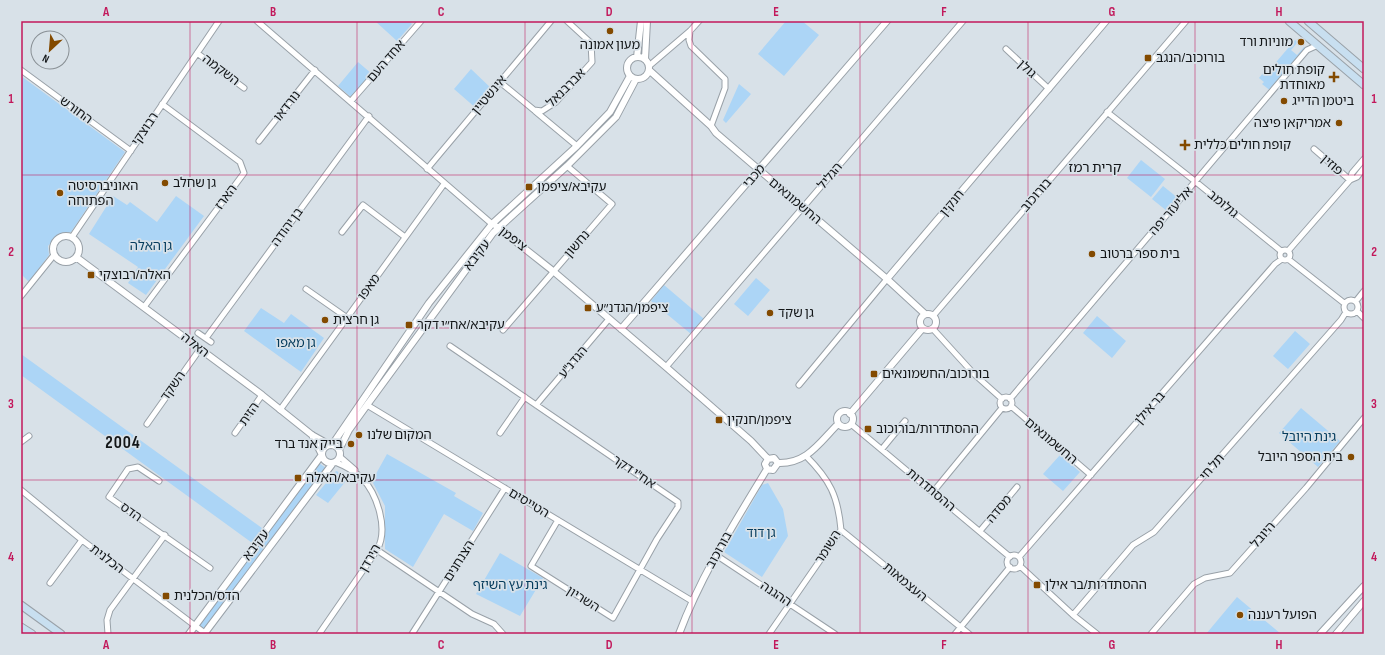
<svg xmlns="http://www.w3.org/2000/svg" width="1385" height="655" viewBox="0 0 1385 655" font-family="'Sofia Sans Condensed','Noto Sans Hebrew',sans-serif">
<rect width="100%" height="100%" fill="#d8e1e8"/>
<!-- green -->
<path fill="#acd5f6" d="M375 21H409L412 24 397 41Z
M786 21H802L819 35 784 76 758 54Z
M1295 40 1298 42 1291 50 1297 55 1304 47 1307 50 1272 92 1262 84 1264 82 1259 78 1263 73 1265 75Z
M358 62 372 74 351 97 338 86Z
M471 69 493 90 477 109 454 89Z
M21 76 125 152 71 232C60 233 55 238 48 246L49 255 29 282 21 274Z
M739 84 751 94 726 123 723 120Z
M1141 160 1165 179 1151 197 1127 178Z
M1163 186 1178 198 1167 211 1152 199Z
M113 196 127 205 130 202 157 222 176 196 204 216 146 295 128 283 138 267 89 234Z
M756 278 770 290 748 316 734 304Z
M664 285 704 319 691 334 651 301Z
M261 308 284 323 291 314 324 338 301 372 244 331Z
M1097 316 1126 341 1112 358 1083 333Z
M1295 331 1310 344 1288 369 1273 356Z
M21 354 266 531 255 545 21 375Z
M1301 408 1340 441 1318 467 1279 433Z
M387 454 456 493 454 496 483 513 473 531 444 514 413 567 385 549V506L372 481Z
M1060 455 1080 472 1063 491 1043 474Z
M319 463 326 468 205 630 199 626Z
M336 471 350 476 328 503 316 495Z
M768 483 783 509 788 536 762 577 724 552 762 485Z
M500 553 543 578 520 616 476 594Z
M1237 597 1281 634H1206Z"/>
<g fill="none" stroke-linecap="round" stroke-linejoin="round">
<!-- minor casing -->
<g stroke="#99a1a8" stroke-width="7">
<path id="minor" d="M257 21 492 224
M690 31 689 40 691 46 725 79V88L711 126
M1006 49 1049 89
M197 53 244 88
M649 66 690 31 699 21
M21 70 131 151
M500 82 534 110 542 111 556 102 592 62 591 43 567 21
M351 101 421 21
M535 111 577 146
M1107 112 1196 182 1281 251
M259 141 315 70
M1314 149 1350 180
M427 169 551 21
M1350 180 1357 177 1364 168
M342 232 363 205 405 237
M72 237 219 21
M1280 255a5 5 0 1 1 10 0a5 5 0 1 1-10 0Z
M1288 251 1350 180 1352 173 1364 159
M1288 259 1344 303
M306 289 346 317
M21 296 54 255
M1344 307a7 7 0 1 1 14 0a7 7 0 1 1-14 0Z
M1356 301 1364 291
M144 307 244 173 240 162 162 104
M1357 311 1364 318
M933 316 1186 21
M933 329 974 374 1002 399
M503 330 612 204 567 166
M198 333 211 342
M206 338 369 116
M450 346 678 502V507L657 539 613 618 531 566 558 520
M666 367 963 21
M799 385 887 279
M1000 403a6 6 0 1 1 12 0a6 6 0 1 1-12 0Z
M1010 399 1307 50 1318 45
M367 405 692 601
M536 405 609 319
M1011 406 1091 475
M280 410 444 184
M147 424 200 349
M851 424 1010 557
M235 433 262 395
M500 433 525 397
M21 442 29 436
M882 449 905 421
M340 457 355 470
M159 481 138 467 128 469 109 497 210 568
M21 490 82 540 206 634
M933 492 1002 408
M841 530 969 634
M980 531 1017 487
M377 550 472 614 494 624 503 634
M716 555 835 634
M1007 562a7 7 0 1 1 14 0a7 7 0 1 1-14 0Z
M1019 557 1275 264 1282 259
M1020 566 1073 615 1097 634
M50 583 82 540
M1073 615 1133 545 1154 532 1341 320 1346 312
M108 634 107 620 110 610 165 535
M319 634 377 550C389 529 377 494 362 478 354 471 345 466 335 462
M412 634 505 488
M769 634 841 530C838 496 830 480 806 456
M955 634 1010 567
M1151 634 1194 584 1205 578 1230 573 1306 488 1364 418"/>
</g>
<!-- tertiary casing -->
<g stroke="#99a1a8" stroke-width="8">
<path id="tertiary" d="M637 57 641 21
M627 68a11 11 0 1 1 22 0a11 11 0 1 1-22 0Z
M645 59 647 21
M649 70 711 126 716 133 887 279 925 314
M496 226 553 271 666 367 751 441 768 459
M53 249a13 13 0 1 1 26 0a13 13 0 1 1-26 0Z
M76 257 262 395 312 435 330 445
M887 279 1106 21
M920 322a8 8 0 1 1 16 0a8 8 0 1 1-16 0Z
M621 329 887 21
M837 419a8 8 0 1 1 16 0a8 8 0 1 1-16 0Z
M850 414 922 329
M312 435 321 453
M322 454a9 9 0 1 1 18 0a9 9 0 1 1-18 0Z
M332 445 429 303 492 224 577 146 610 112 630 76
M339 450 349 430 367 405 493 233 567 166 616 117 636 79
M778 463C807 464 819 443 838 424
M767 469 765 464 768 459 774 458 778 463
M767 469 773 470 778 463
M189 634 321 456
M204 634 333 463
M679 634C701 575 735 522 767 469
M1320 634 1364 586
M1336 634 1364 601"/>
</g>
<!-- secondary casing -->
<g stroke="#99a1a8" stroke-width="9">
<path id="secondary" d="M1289 21 1364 85
M1308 21 1364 69
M21 605 61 634
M21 627 32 634"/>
</g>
<!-- minor -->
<use href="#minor" stroke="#fff" stroke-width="5"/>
<!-- tertiary -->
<use href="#tertiary" stroke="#fff" stroke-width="6"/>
<!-- secondary -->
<use href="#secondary" stroke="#c8dff0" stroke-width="7"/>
</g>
<!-- grid -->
<path fill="none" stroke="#c2185b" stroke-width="1" stroke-opacity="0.55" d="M190 21V634M357 21V634M525 21V634M692 21V634M860 21V634M1028 21V634M1195 21V634M21 175H1364M21 328H1364M21 480H1364"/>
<!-- markers -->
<g fill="#834a00" stroke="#d8e1e8" stroke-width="1.5">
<circle cx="610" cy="31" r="4"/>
<circle cx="1301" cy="42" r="4"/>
<rect x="1144" y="54" width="8" height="8" rx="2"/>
<path d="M1332 71h4v4h4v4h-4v4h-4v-4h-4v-4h4z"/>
<circle cx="1284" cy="101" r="4"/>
<circle cx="1339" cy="123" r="4"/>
<path d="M1183 139h4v4h4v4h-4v4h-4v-4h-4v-4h4z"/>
<circle cx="165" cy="183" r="4"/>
<rect x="525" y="183" width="8" height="8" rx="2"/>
<circle cx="60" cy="193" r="4"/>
<circle cx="1092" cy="254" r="4"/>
<rect x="87" y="271" width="8" height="8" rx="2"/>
<rect x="584" y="304" width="8" height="8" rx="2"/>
<circle cx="770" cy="313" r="4"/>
<circle cx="325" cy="320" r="4"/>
<rect x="405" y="321" width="8" height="8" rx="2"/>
<rect x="870" y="370" width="8" height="8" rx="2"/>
<rect x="715" y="416" width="8" height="8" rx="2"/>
<rect x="864" y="425" width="8" height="8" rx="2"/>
<circle cx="359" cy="435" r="4"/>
<circle cx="351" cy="444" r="4"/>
<circle cx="1351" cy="457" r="4"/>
<rect x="294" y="474" width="8" height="8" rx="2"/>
<rect x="1033" y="581" width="8" height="8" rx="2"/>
<rect x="162" y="592" width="8" height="8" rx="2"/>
<circle cx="1240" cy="615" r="4"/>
</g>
<g text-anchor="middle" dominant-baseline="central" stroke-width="3.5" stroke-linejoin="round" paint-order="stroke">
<!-- poi labels -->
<g font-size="13" fill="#131618" stroke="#d8e1e8" text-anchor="start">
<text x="1293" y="42" text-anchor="end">מוניות ורד</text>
<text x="610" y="45" text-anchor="middle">מעון אמונה</text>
<text x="1156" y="58">בורוכוב/הנגב</text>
<text x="1325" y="70" text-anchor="end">קופת חולים<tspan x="1325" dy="15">מאוחדת</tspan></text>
<text x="1292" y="101">ביטמן הדייג</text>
<text x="1331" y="123" text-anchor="end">אמריקאן פיצה</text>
<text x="1194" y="145">קופת חולים כללית</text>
<text x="173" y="183">גן שחלב</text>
<text x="68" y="186">האוניברסיטה<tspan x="68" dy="15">הפתוחה</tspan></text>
<text x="537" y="187">עקיבא/ציפמן</text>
<text x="1100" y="254">בית ספר ברטוב</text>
<text x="99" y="275">האלה/רבוצקי</text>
<text x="596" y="308">ציפמן/הגדנ״ע</text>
<text x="778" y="313">גן שקד</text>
<text x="333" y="320">גן חרצית</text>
<text x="417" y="325">עקיבא/אח״י דקר</text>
<text x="882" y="374">בורוכוב/החשמונאים</text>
<text x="727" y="420">ציפמן/חנקין</text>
<text x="876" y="429">ההסתדרות/בורוכוב</text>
<text x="367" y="435">המקום שלנו</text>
<text x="343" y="444" text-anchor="end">בייק אנד ברד</text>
<text x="1343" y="457" text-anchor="end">בית הספר היובל</text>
<text x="306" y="478">עקיבא/האלה</text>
<text x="1045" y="585">ההסתדרות/בר אילן</text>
<text x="174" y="596">הדס/הכלנית</text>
<text x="1248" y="615">הפועל רעננה</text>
</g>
<!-- street labels -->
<g font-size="13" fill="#131618" stroke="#d8e1e8">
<text transform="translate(386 61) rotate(-49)">אחד העם</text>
<text transform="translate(1027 69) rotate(42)">גולן</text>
<text transform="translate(221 70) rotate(37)">השקמה</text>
<text transform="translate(566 88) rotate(-45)">אברבנאל</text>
<text transform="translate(489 95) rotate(-50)">אינשטיין</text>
<text transform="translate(287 106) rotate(-52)">נורדאו</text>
<text transform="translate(76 110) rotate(36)">החורש</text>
<text transform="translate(145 129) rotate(-56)">רבוצקי</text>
<text transform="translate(1332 165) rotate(41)">פוזין</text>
<text transform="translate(754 176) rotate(-49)">מכבי</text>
<text transform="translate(830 176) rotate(-50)">הגליל</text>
<text transform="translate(1036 195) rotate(-49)">בורוכוב</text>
<text transform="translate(226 197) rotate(-53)">הארז</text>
<text transform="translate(795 201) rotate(40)">החשמונאים</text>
<text transform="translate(952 203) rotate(-50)">חנקין</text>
<text transform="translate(1223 204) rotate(40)">גולומב</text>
<text transform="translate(1171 211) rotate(-49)">אליעזר יפה</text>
<text transform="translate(287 227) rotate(-54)">בן יהודה</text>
<text transform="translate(513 239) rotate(38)">ציפמן</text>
<text transform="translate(577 244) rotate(-49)">נחשון</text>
<text transform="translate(477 255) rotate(-53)">עקיבא</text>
<text transform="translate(369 287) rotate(-54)">מאפו</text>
<text transform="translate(195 345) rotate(37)">האלה</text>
<text transform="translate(573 362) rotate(-50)">הגדנ''ע</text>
<text transform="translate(173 386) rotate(-55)">השקד</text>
<text transform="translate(1150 408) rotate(-49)">בר אילן</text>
<text transform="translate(249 414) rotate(-55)">הזית</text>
<text transform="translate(1051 441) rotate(40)">החשמונאים</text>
<text transform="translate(1212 467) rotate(-49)">תל חי</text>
<text transform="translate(634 472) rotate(34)">אח''י דקר</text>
<text transform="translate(931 490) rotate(40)">ההסתדרות</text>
<text transform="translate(529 503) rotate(31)">הטייסים</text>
<text transform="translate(999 509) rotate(-50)">מסדה</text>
<text transform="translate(131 512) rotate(35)">הדס</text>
<text transform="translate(1263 535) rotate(-49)">היובל</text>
<text transform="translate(256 545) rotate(-53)">עקיבא</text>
<text transform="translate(828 547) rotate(-58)">השומר</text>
<text transform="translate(719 550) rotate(-61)">בורוכוב</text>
<text transform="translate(370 558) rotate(-60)">הירדן</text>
<text transform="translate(107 559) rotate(37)">הכלנית</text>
<text transform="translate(459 561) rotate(-58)">הצנחנים</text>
<text transform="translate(905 582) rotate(40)">העצמאות</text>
<text transform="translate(776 594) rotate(34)">ההגנה</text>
<text transform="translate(583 599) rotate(32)">השריון</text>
</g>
<!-- park labels -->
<g font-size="13" fill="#043b5c" stroke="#d8e1e8">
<text x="151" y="246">גן האלה</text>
<text x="296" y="343">גן מאפו</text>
<text x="1309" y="437">גינת היובל</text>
<text x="761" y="533">גן דוד</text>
<text x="510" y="585">גינת עץ השיזף</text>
</g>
<!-- neighbourhood labels -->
<g font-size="14" fill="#131618" stroke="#d8e1e8">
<text x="1095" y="167">קרית רמז</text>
</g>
<!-- district labels -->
<g font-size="17" font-weight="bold" letter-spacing="1" fill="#131618" stroke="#d8e1e8">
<text x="123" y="443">2004</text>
</g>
</g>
<!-- border -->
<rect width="1385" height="655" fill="none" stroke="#d8e1e8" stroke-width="44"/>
<!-- north arrow -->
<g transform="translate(50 50) rotate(206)"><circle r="19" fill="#d8e1e8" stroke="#899095"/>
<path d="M0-3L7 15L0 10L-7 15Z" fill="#834a00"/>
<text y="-6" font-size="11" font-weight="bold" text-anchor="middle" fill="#131618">N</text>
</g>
<rect x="22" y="22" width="1341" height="611" fill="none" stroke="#c2185b" stroke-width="1.5"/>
<g font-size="13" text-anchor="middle" font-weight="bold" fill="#c2185b">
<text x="106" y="16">A</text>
<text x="273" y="16">B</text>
<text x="441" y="16">C</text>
<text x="609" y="16">D</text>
<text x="776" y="16">E</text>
<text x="944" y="16">F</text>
<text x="1112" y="16">G</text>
<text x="1279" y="16">H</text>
<text x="11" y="103">1</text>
<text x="1374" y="103">1</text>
<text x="11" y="256">2</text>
<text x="1374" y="256">2</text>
<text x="11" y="408">3</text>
<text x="1374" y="408">3</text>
<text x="11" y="561">4</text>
<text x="1374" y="561">4</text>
<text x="106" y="649">A</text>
<text x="273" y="649">B</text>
<text x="441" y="649">C</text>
<text x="609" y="649">D</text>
<text x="776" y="649">E</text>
<text x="944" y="649">F</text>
<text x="1112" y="649">G</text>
<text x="1279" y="649">H</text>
</g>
</svg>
